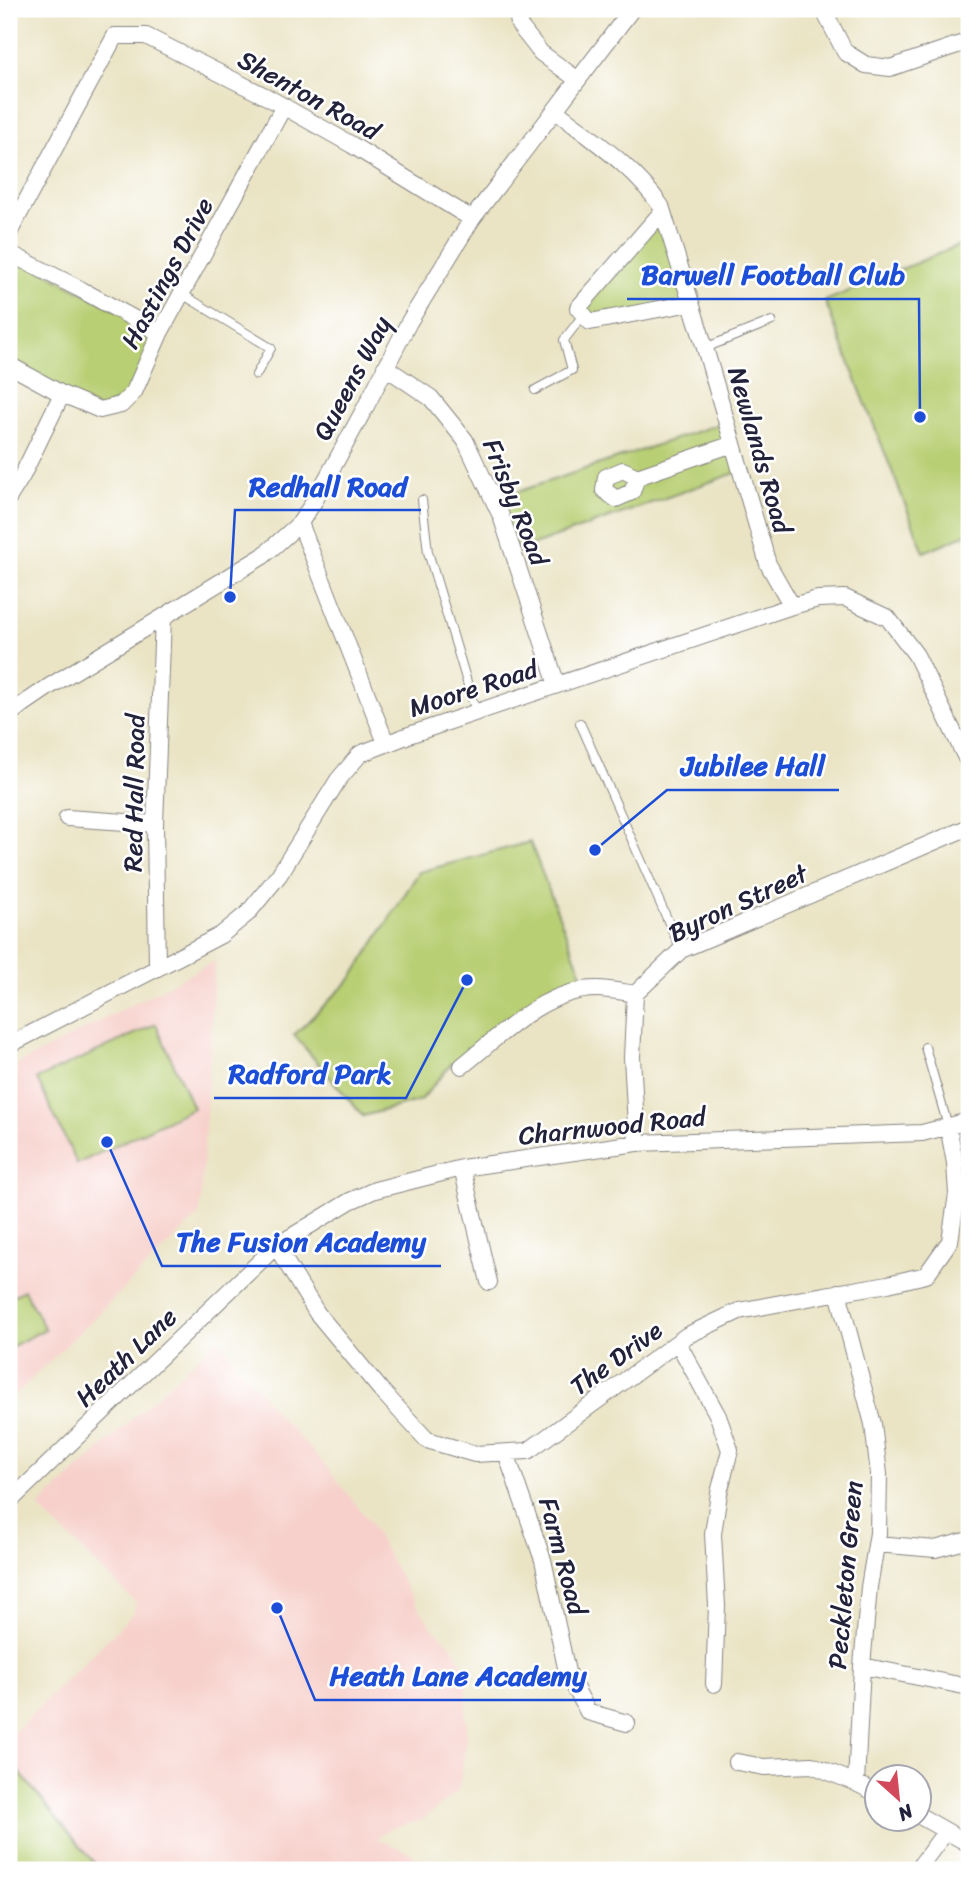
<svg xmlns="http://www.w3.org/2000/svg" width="978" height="1879" viewBox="0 0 978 1879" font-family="Sriracha,sans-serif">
<rect width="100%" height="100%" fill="#fff"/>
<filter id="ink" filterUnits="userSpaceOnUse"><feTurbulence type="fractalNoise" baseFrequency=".0143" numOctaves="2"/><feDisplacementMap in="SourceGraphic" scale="14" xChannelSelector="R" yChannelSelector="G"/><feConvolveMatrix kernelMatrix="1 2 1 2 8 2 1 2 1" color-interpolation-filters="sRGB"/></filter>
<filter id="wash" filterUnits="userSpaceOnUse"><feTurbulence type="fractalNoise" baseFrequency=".00686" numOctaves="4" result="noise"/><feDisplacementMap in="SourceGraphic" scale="28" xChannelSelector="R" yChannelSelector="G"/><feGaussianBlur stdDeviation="1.57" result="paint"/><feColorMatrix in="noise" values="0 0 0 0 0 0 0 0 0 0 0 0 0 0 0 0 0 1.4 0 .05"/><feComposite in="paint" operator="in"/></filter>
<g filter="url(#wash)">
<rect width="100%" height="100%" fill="#eae4c5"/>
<!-- built -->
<path fill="#f7d0cb" d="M215 961 200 1214 9 1401V1069Z
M218 1339 278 1415 324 1464 369 1521 407 1590 432 1627 451 1645 463 1665 466 1683V1741L458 1791 422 1820 389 1829 376 1839 409 1852 424 1867 425 1870H9V1737L134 1613 136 1603 38 1507Z"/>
<!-- green -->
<path fill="#b8cf73" stroke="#6d7857" stroke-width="2" d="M661 206 691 303 590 322 578 308Z
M969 241V533L924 552 825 301Z
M9 253 160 333 134 392 100 410 9 365Z
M722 423 741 471 542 542 517 550 493 500Z
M530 842 585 982 531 1004 458 1062 452 1063 421 1100 363 1116 294 1035 351 979 419 872Z
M156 1024 193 1108 77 1164 37 1079Z
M24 1290 45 1329 9 1348V1298Z
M9 1760 100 1870H9Z"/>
</g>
<g filter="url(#ink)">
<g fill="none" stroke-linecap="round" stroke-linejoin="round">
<!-- service casing -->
<g stroke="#868380" stroke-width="10">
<path id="service" d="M182 294 271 348 256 375
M705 348 772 321
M535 390 572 370 564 340 584 314
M422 500 428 552 476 712
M580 723 681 950
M925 1047 948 1126"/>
</g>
<!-- minor casing -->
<g stroke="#868380" stroke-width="18">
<path id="minor" d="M517 9 519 25 541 53 578 80
M823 9 845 52 866 65 890 68 969 41
M556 111C593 140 634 167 661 206L705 348 768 564 792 606
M662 212 578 308 590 322 691 303
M9 233 115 36H146L267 97 352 145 472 219
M9 253 78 288 160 333
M9 365 62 394 100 410 121 405 134 392 160 333 284 106
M385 367 431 398 465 440 501 516 557 685
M637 477 623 470 606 477 604 490 616 499 632 492 637 477 733 444
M9 497 22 476 62 394
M300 523 386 743
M9 714 50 686 263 556 300 523 315 500 366 406 409 322 472 219 632 9
M67 818 155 824
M157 968 155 824 163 618
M9 1045 221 935 248 913 279 875 338 780 360 754 409 735 792 606 818 599 845 598 888 618 916 655 969 764
M462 1066C501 1035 544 989 597 989 609 989 623 992 635 994
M637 1143 632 1057 635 994 681 950 969 827
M462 1168 489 1282
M276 1246 317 1313 381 1390 427 1440 475 1454 528 1451 686 1336 739 1311 824 1295 888 1284 926 1275 950 1241 957 1194 955 1163 948 1126
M838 1292 873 1424 879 1474 878 1533 869 1587 862 1666 856 1783
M678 1343 718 1416 730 1450 719 1493 713 1534 717 1606 714 1684
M506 1453 543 1560 567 1672 588 1712 627 1723
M9 1502 276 1246 350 1201 375 1190 462 1168 637 1143 922 1133 969 1121
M877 1544 935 1549 969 1540
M862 1666 969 1687
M737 1762 764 1767 812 1765 856 1783 876 1793
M918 1815 969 1844
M917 1870 946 1831"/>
</g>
<!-- service -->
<use href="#service" stroke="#fff" stroke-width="8"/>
<!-- minor -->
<use href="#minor" stroke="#fff" stroke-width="16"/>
</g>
</g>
<g text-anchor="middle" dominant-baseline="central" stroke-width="5" stroke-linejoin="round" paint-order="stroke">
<!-- street labels -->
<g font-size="26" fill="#22223b" stroke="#fff">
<text transform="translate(309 95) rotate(29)">Shenton Road</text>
<text transform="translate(167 273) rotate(-62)">Hastings Drive</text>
<text transform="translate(352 378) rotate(-62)">Queens Way</text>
<text transform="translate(760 450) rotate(74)">Newlands Road</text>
<text transform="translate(516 502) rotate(68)">Frisby Road</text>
<text transform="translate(473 688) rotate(-18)">Moore Road</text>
<text transform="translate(134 793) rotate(-89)">Red Hall Road</text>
<text transform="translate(738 903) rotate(-25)">Byron Street</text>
<text transform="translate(612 1126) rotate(-6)">Charnwood Road</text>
<text transform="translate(126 1357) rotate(-44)">Heath Lane</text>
<text transform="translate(616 1358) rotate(-36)">The Drive</text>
<text transform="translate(563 1556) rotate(75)">Farm Road</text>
<text transform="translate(845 1575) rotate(-85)">Peckleton Green</text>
</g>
</g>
<!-- callouts -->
<path fill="none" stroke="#1d4ed8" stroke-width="2.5" d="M920 417L919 299H627M230 597L235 510H421M595 850L667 790H839M467 980L406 1098H214M107 1142L162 1266H441M277 1608L315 1700H601"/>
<g fill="#1d4ed8" stroke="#fff" stroke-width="2.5">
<circle cx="920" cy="417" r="7"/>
<circle cx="230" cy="597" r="7"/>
<circle cx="595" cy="850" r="7"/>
<circle cx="467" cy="980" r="7"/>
<circle cx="107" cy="1142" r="7"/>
<circle cx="277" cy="1608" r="7"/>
</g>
<g font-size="28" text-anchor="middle" font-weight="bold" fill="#1d4ed8" stroke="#fff" stroke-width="5" stroke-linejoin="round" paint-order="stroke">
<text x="773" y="284">Barwell Football Club</text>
<text x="328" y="496">Redhall Road</text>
<text x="753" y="775">Jubilee Hall</text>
<text x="310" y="1083">Radford Park</text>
<text x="301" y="1251">The Fusion Academy</text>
<text x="458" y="1685">Heath Lane Academy</text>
</g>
<!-- margin -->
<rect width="978" height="1879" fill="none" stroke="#fff" stroke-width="35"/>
<!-- north arrow -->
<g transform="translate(898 1798) rotate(153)"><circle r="33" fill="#ffffff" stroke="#a7a7b1" stroke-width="2"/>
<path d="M0-5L12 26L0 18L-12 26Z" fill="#d1495b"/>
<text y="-10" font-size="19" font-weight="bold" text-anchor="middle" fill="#22223b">N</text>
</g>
</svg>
